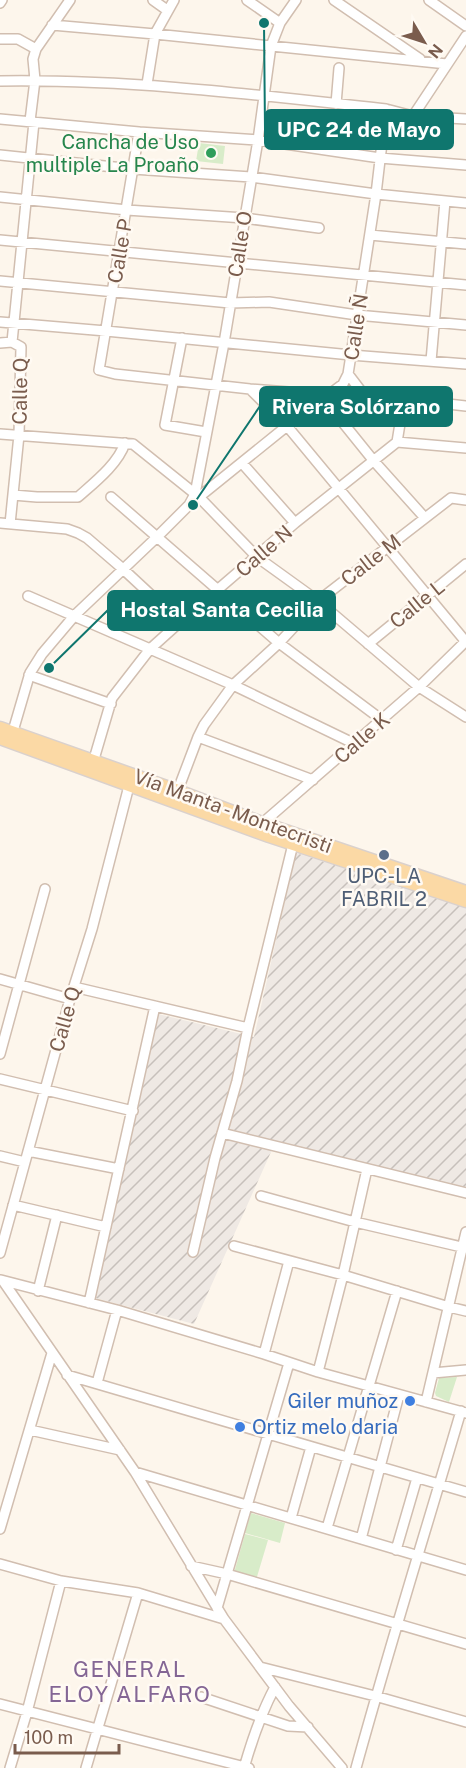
<svg xmlns="http://www.w3.org/2000/svg" width="466" height="1768" viewBox="0 0 466 1768" font-family="'Public Sans',sans-serif">
<defs>
<pattern id="industrial-furrows" width="10" height="10" patternUnits="userSpaceOnUse" patternTransform="scale(1.5)"><rect width="10" height="10" fill="#efe9e4"/><path d="M-1 1l2-2M0 10L10 0M9 11l2-2" fill="none" stroke="#c7c0bb"/></pattern>
</defs>
<rect width="100%" height="100%" fill="#fdf6ec"/>
<!-- industrial -->
<path fill="url(#industrial-furrows)" d="M296 853 466 906V1189L275 1143 194 1324 95 1298 158 1014 254 1037Z"/>
<!-- park -->
<path fill="#d8ecc9" d="M199 143 225 146 223 164 196 161Z
M457 1377 449 1402 436 1396 435 1393 439 1378Z
M251 1513 285 1523 280 1543 245 1533Z
M245 1534 268 1540 256 1580 234 1573Z"/>
<g fill="none" stroke-linecap="round" stroke-linejoin="round">
<!-- minor casing -->
<g stroke="#d1beb0" stroke-width="12">
<path id="minor" d="M153 0 167 10
M247 0 280 23
M334 0 420 59
M429 0 466 26
M0 3 2 0
M52 25 155 34 447 64
M0 39H18L36 49
M0 81C129 79 258 95 386 109L413 116 466 119
M147 84 155 34 174 0
M336 104 339 68
M413 116 466 36
M0 119 139 132 258 140 380 158 466 165
M30 121 35 80 33 59 36 49 70 0
M139 132 99 370 115 374 250 389 327 395
M0 155 133 169 251 177 376 194 466 203
M0 197 127 210 244 218 319 228
M370 235 466 244
M0 240 466 285
M0 281 230 303 269 302 357 315 466 325
M0 322 106 331 351 355 466 364
M182 338 165 425 206 432
M12 342 34 122
M0 343 12 342 21 347 19 435 10 524
M431 361 445 201
M348 374 367 399H404L466 406
M250 389 287 426 466 642
M323 398 373 460 425 518
M0 434 133 444 199 497 257 557 318 601 419 687 466 717
M397 442 466 448
M242 463 295 523
M13 495 37 497H78C95 482 118 464 125 443
M111 497 279 643 382 720
M199 497 287 426 343 384 348 374 351 355 376 194 386 109
M0 523 67 529 78 533 87 538 123 569 180 622
M28 596 233 685 355 744
M368 644 466 564
M29 675 111 704
M198 737 313 780
M11 738 30 673 42 654 75 615 157 537 189 505 195 494 224 343 258 140 271 46 280 23 296 0
M92 766 112 698 150 649 180 622 295 523 397 442 404 399
M176 795 198 737 204 725 233 685 279 643 318 601 451 498 466 500
M258 827 419 687 466 641
M0 979 70 999
M74 987 248 1028
M0 1054 45 889
M0 1079 133 1111
M222 1133 466 1193
M28 1151 119 1169
M0 1156 25 1162
M261 1196 355 1222 466 1248
M13 1205 106 1227
M234 1246 343 1275 449 1307 466 1311
M193 1252 215 1158 237 1081 248 1028 294 840
M0 1253 70 999 92 929 130 782
M1 1280 117 1310 264 1354 318 1372 466 1413
M3 1281 135 1472 224 1619 289 1706 342 1768
M38 1291 57 1215
M89 1303 155 1006
M264 1354 289 1261
M318 1372 343 1275 367 1169
M433 1373 466 1370
M67 1375 466 1492
M97 1383 117 1310
M426 1402 466 1232
M30 1430 120 1450
M135 1472 466 1570
M291 1518 311 1447
M327 1528 397 1291
M0 1529 52 1353
M361 1539 399 1395
M396 1550 417 1478
M0 1564 61 1581 138 1593 224 1619
M191 1566 227 1574 466 1644
M217 1608 289 1363
M260 1667 375 1696 466 1722
M201 1697 288 1726 308 1727
M0 1704 249 1768
M10 1768 27 1712 61 1581
M86 1768 138 1593
M244 1768C252 1740 261 1713 275 1687
M356 1768C389 1648 426 1530 461 1411"/>
</g>
<!-- major casing -->
<g stroke="#dad1cd" stroke-width="15">
<path id="major" d="M0 728 178 791 262 823 466 892
M0 738 269 836 466 901"/>
</g>
<!-- minor -->
<use href="#minor" stroke="#fff" stroke-width="9"/>
<!-- major -->
<use href="#major" stroke="#fbd9a5" stroke-width="12"/>
</g>
<!-- markers -->
<circle fill="#2e9e5b" stroke="#fffaf3" stroke-width="2" cx="211" cy="153" r="6"/>
<circle fill="#5c6f8a" stroke="#fffaf3" stroke-width="2" cx="384" cy="855" r="6"/>
<g fill="#3f7fe0" stroke="#fffaf3" stroke-width="2">
<circle cx="410" cy="1401" r="6"/>
<circle cx="240" cy="1427" r="6"/>
</g>
<g text-anchor="middle" dominant-baseline="central" stroke-width="5" stroke-linejoin="round" paint-order="stroke">
<!-- leisure labels -->
<g font-size="20" fill="#27864d" stroke="#fffaf3" text-anchor="end">
<text x="199" y="142">Cancha de Uso<tspan x="199" dy="23">multiple La Proaño</tspan></text>
</g>
<!-- street labels -->
<g font-size="20" fill="#7a5c4d" stroke="#fffaf3">
<text transform="translate(240 244) rotate(-81)">Calle O</text>
<text transform="translate(120 251) rotate(-80)">Calle P</text>
<text transform="translate(356 327) rotate(-81)">Calle Ñ</text>
<text transform="translate(20 391) rotate(-89)">Calle Q</text>
<text transform="translate(264 551) rotate(-41)">Calle N</text>
<text transform="translate(371 560) rotate(-38)">Calle M</text>
<text transform="translate(417 604) rotate(-39)">Calle L</text>
<text transform="translate(362 738) rotate(-41)">Calle K</text>
<text transform="translate(233 811) rotate(20)">Vía Manta - Montecristi</text>
<text transform="translate(65 1019) rotate(-74)">Calle Q</text>
</g>
<!-- service labels -->
<g font-size="20" fill="#4e5e75" stroke="#fffaf3">
<text x="384" y="876">UPC-LA<tspan x="384" dy="23">FABRIL 2</tspan></text>
</g>
<!-- shop labels -->
<g font-size="20" fill="#366cbe" stroke="#fffaf3" text-anchor="end">
<text x="398" y="1401">Giler muñoz</text>
<text x="252" y="1427" text-anchor="start">Ortiz melo daria</text>
</g>
<!-- quarter labels -->
<g font-size="22" letter-spacing="1.5" fill="#846695" stroke="#fffaf3">
<text x="130" y="1669">GENERAL<tspan x="130" dy="25">ELOY ALFARO</tspan></text>
</g>
</g>
<!-- callouts -->
<path fill="none" stroke="#0f766e" stroke-width="2" d="M264 23L265 130M193 505L260 406M49 668L108 610"/>
<g fill="#0f766e" stroke="#fffaf3" stroke-width="2">
<circle cx="264" cy="23" r="6"/>
<circle cx="193" cy="505" r="6"/>
<circle cx="49" cy="668" r="6"/>
</g>
<g fill="#0f766e" stroke="#0f766e" stroke-width="2">
<rect x="265" y="110" width="188" height="39" rx="6"/>
<rect x="260" y="387" width="192" height="39" rx="6"/>
<rect x="108" y="591" width="227" height="39" rx="6"/>
</g>
<g font-size="21" text-anchor="middle" font-weight="bold" fill="#fff">
<text x="359" y="137">UPC 24 de Mayo</text>
<text x="356" y="414">Rivera Solórzano</text>
<text x="222" y="617">Hostal Santa Cecilia</text>
</g>
<!-- north arrow -->
<g transform="translate(424 42) rotate(129)" stroke="#fffaf3" stroke-width="4.5" paint-order="stroke">
<path d="M0-4.5L10 22L0 15L-10 22Z" fill="#7a5c4d"/>
<text y="-9" font-size="16" font-weight="bold" text-anchor="middle" fill="#7a5c4d">N</text>
</g>
<!-- scale -->
<path d="M15 1744v9h104v-9" fill="none" stroke="#7a5c4d" stroke-width="3"/>
<text x="24" y="1744" font-size="18" fill="#7a5c4d" stroke="#fffaf3" stroke-width="4.5" paint-order="stroke">100 m</text>
</svg>
